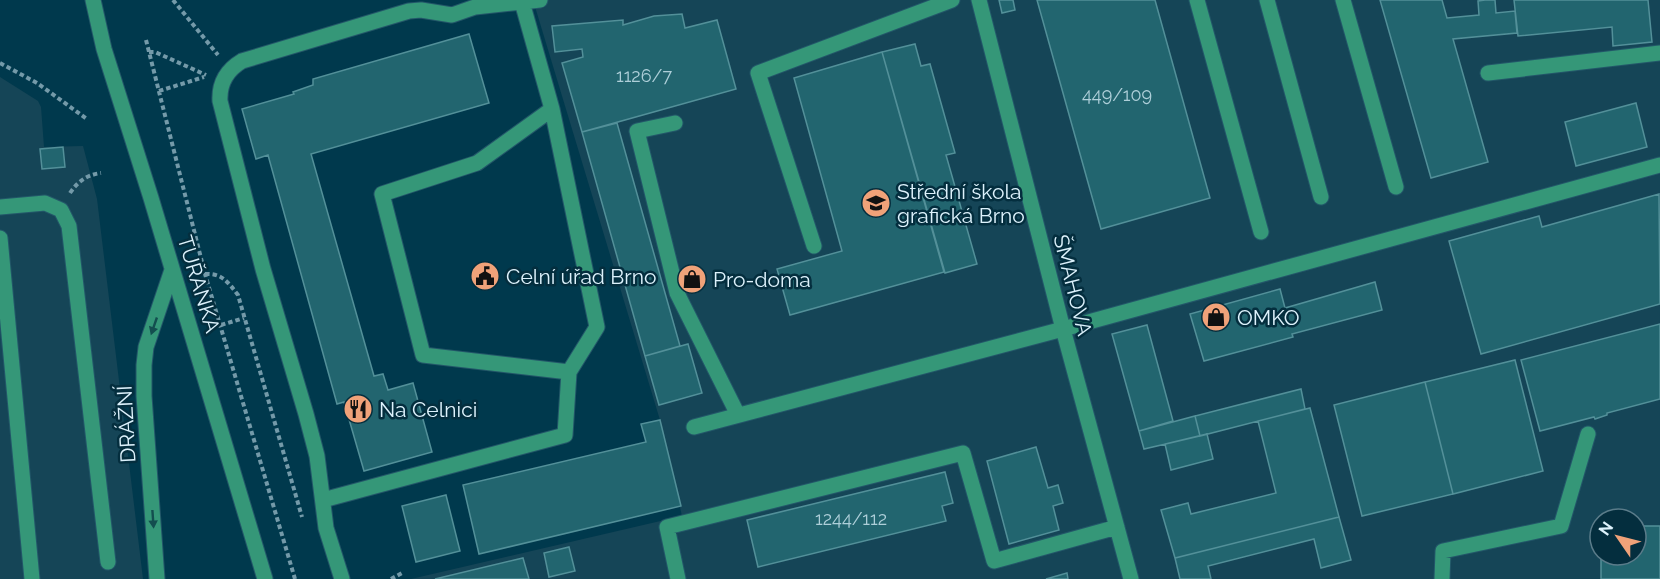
<svg xmlns="http://www.w3.org/2000/svg" width="1660" height="579" viewBox="0 0 1660 579" font-family="Raleway,sans-serif">
<rect width="100%" height="100%" fill="#00394d"/>
<!-- built -->
<path fill="#154557" fill-rule="evenodd" d="M533 0H1660V579H411L682 516 660 420ZM1600 519H1636V555H1600Z
M0 77 38 101 41 107 44 147 83 146 97 199 143 579H0Z"/>
<!-- building -->
<path fill="#22656f" stroke="#539099" stroke-width="1.5" d="M999 0H1013L1015 10 1002 13Z
M1037 0H1155L1210 198 1101 229Z
M1380 0H1442L1447 18 1479 15 1478 1 1485 0H1495L1496 13 1515 11 1517 33 1453 39 1488 162 1431 178Z
M1514 0H1648L1652 42 1613 46 1612 27 1518 36Z
M682 14 685 28 717 20 736 89 582 132 562 63 583 57 582 49 555 52 552 26 623 20V25L654 16Z
M469 34 489 103 311 154 374 376 383 374 388 390 413 383 432 452 364 471 344 402 337 404 268 155 256 159 242 109 294 94 293 92 313 85V79Z
M915 44 921 66 930 64 955 153 946 155 977 264 945 273 882 52Z
M882 52 944 272 790 315 777 269 842 251 794 78Z
M1636 103 1647 147 1576 166 1565 122Z
M617 123 680 346 645 356 582 132Z
M63 147 65 167 42 169 40 149Z
M1659 194 1660 304 1481 354 1449 241 1539 216 1542 227Z
M1375 282 1382 310 1292 334 1293 337 1204 361 1190 314 1280 289 1285 308Z
M1660 324V399L1607 413V415L1595 419 1594 417 1540 431 1521 360Z
M1147 325 1173 421 1139 431 1112 334Z
M688 344 702 393 659 405 645 356Z
M1515 360 1543 471 1453 494 1425 382Z
M1425 382 1453 494 1362 516 1334 405Z
M1301 389 1305 409 1200 436 1195 416Z
M1310 408 1339 517 1175 558 1161 510 1188 503 1191 514 1276 493 1258 421Z
M1195 416 1200 436 1144 449 1139 431Z
M660 420 681 506 479 554 463 485 646 442 641 424Z
M1207 434 1213 459 1171 470 1165 444Z
M1036 447 1048 488 1058 485 1063 503 1053 506 1059 530 1009 544 987 461Z
M945 472 953 503 942 506 946 521 758 567 747 520Z
M446 495 460 551 416 562 402 506Z
M1339 517 1351 560 1321 568 1314 539 1208 566 1211 579H1180L1175 558Z
M1636 526H1660V579H1601V555H1636Z
M569 547 575 571 549 577 544 553Z
M523 558 529 579H435Z
M1067 573 1068 579H1046Z"/>
<g fill="none" stroke-linecap="round" stroke-linejoin="round">
<!-- minor casing -->
<g stroke="#235769" stroke-width="17">
<path id="minor" d="M93 0 104 49 151 198 265 579
M540 0 522 2 552 109 477 163 382 194 423 355 569 372 597 327 552 109
M979 0 1063 329 1131 579
M1197 0 1261 232
M1267 0 1321 197
M1343 0 1396 187
M1488 73 1660 53
M675 123 637 131 677 293 738 415
M0 207 45 203 61 210 69 226 108 562
M0 238 32 579
M814 246 758 73 952 0
M694 427 1063 329 1660 165
M323 500 565 435 569 372
M157 579 144 396V365L146 347 172 270
M342 579 326 528 317 456 306 414 263 269 220 101C219 83 227 70 242 61L409 11 421 10 452 15 475 7 522 2 521 0
M678 579 667 527 963 453 994 561 1117 527
M1442 579 1443 551 1561 526 1588 434"/>
</g>
<!-- path -->
<path stroke="#749aa9" stroke-width="4" stroke-dasharray="4.5 3" stroke-linecap="butt" d="M173 0 218 55
M146 40 205 274 295 579
M149 52H155L206 75
M0 63 37 83 87 119
M159 91 204 77
M70 193C78 181 87 175 101 173
M205 274C222 273 228 282 238 295L302 517
M221 325 244 318
M391 579 404 572"/>
<!-- minor -->
<use href="#minor" stroke="#359778" stroke-width="15"/>
</g>
<!-- one-way arrows -->
<defs><path id="oneway-solid" d="M-6-.8H1V-3.2L6.5 0L1 3.2V.8H-6Z" transform="scale(1.5)"/></defs>
<g fill="#134e4f">
<use href="#oneway-solid" transform="translate(154 326) rotate(109)"/>
<use href="#oneway-solid" transform="translate(153 519) rotate(86)"/>
</g>
<!-- icons -->
<defs>
<g id="school-disc" transform="scale(1.5)"><circle r="9.5" fill="#f0a279" stroke="#042e3e"/><path d="M0-5L7-2L0 1L-7-2ZM-4 1L0 2.5L4 1V4Q0 6-4 4Z" fill="#111"/></g>
<g id="civic-disc" transform="scale(1.5)"><circle r="9.5" fill="#f0a279" stroke="#042e3e"/><path d="M-.6-6.5H3V-4.5H.6V-3L4-1V1h2V6H-6V1h2V-1L-.6-3ZM-1.2 2.5V6h2.4V2.5Z" fill="#111"/></g>
<g id="shop-disc" transform="scale(1.5)"><circle r="9.5" fill="#f0a279" stroke="#042e3e"/><path d="M-5-2.5h2.3a2.7 3.5 0 0 1 5.4 0H5L5.5 6h-11ZM-1.5-2.5h3a1.5 2.3 0 0 0-3 0Z" fill="#111"/></g>
<g id="restaurant-disc" transform="scale(1.5)"><circle r="9.5" fill="#f0a279" stroke="#042e3e"/><path d="M-5-6h1v4h1v-4h1v4h1v-4h1v5L-1.5 .5V6h-2V.5L-5-1ZM5-6V6H3V1.5H1.5Q1.5-4 5-6Z" fill="#111"/></g>
</defs>
<g fill-rule="evenodd">
<use href="#school-disc" x="876" y="203"/>
<use href="#civic-disc" x="485" y="276"/>
<use href="#shop-disc" x="692" y="279"/>
<use href="#shop-disc" x="1216" y="317"/>
<use href="#restaurant-disc" x="358" y="409"/>
</g>
<g text-anchor="middle" dominant-baseline="central" stroke-width="5" stroke-linejoin="round" paint-order="stroke">
<!-- number labels -->
<g font-size="18" fill="#aecfd9">
<text x="644" y="75">1126/7</text>
<text x="1117" y="94">449/109</text>
<text x="851" y="518">1244/112</text>
</g>
<!-- poi labels -->
<g font-size="21" fill="#ddf2fc" stroke="#042e3e" text-anchor="start">
<text x="897" y="191">Střední škola<tspan x="897" dy="24">grafická Brno</tspan></text>
<text x="506" y="276">Celní úřad Brno</text>
<text x="713" y="279">Pro-doma</text>
<text x="1237" y="317">OMKO</text>
<text x="379" y="409">Na Celnici</text>
</g>
<!-- street labels -->
<g font-size="21" fill="#ddf2fc" stroke="#042e3e">
<text transform="translate(199 284) rotate(73)">TUŘANKA</text>
<text transform="translate(1073 285) rotate(76)">ŠMAHOVA</text>
<text transform="translate(126 424) rotate(-93)">DRÁŽNÍ</text>
</g>
</g>
<!-- north arrow -->
<g transform="translate(1618 537) rotate(305)"><circle r="28" fill="#042e3e" stroke="#5b7c8a" stroke-width="1.5"/>
<path d="M0-4.5L10 22L0 15L-10 22Z" fill="#f0a279"/>
<text y="-9" font-size="16" font-weight="bold" text-anchor="middle" fill="#ddf2fc">N</text>
</g>
</svg>
